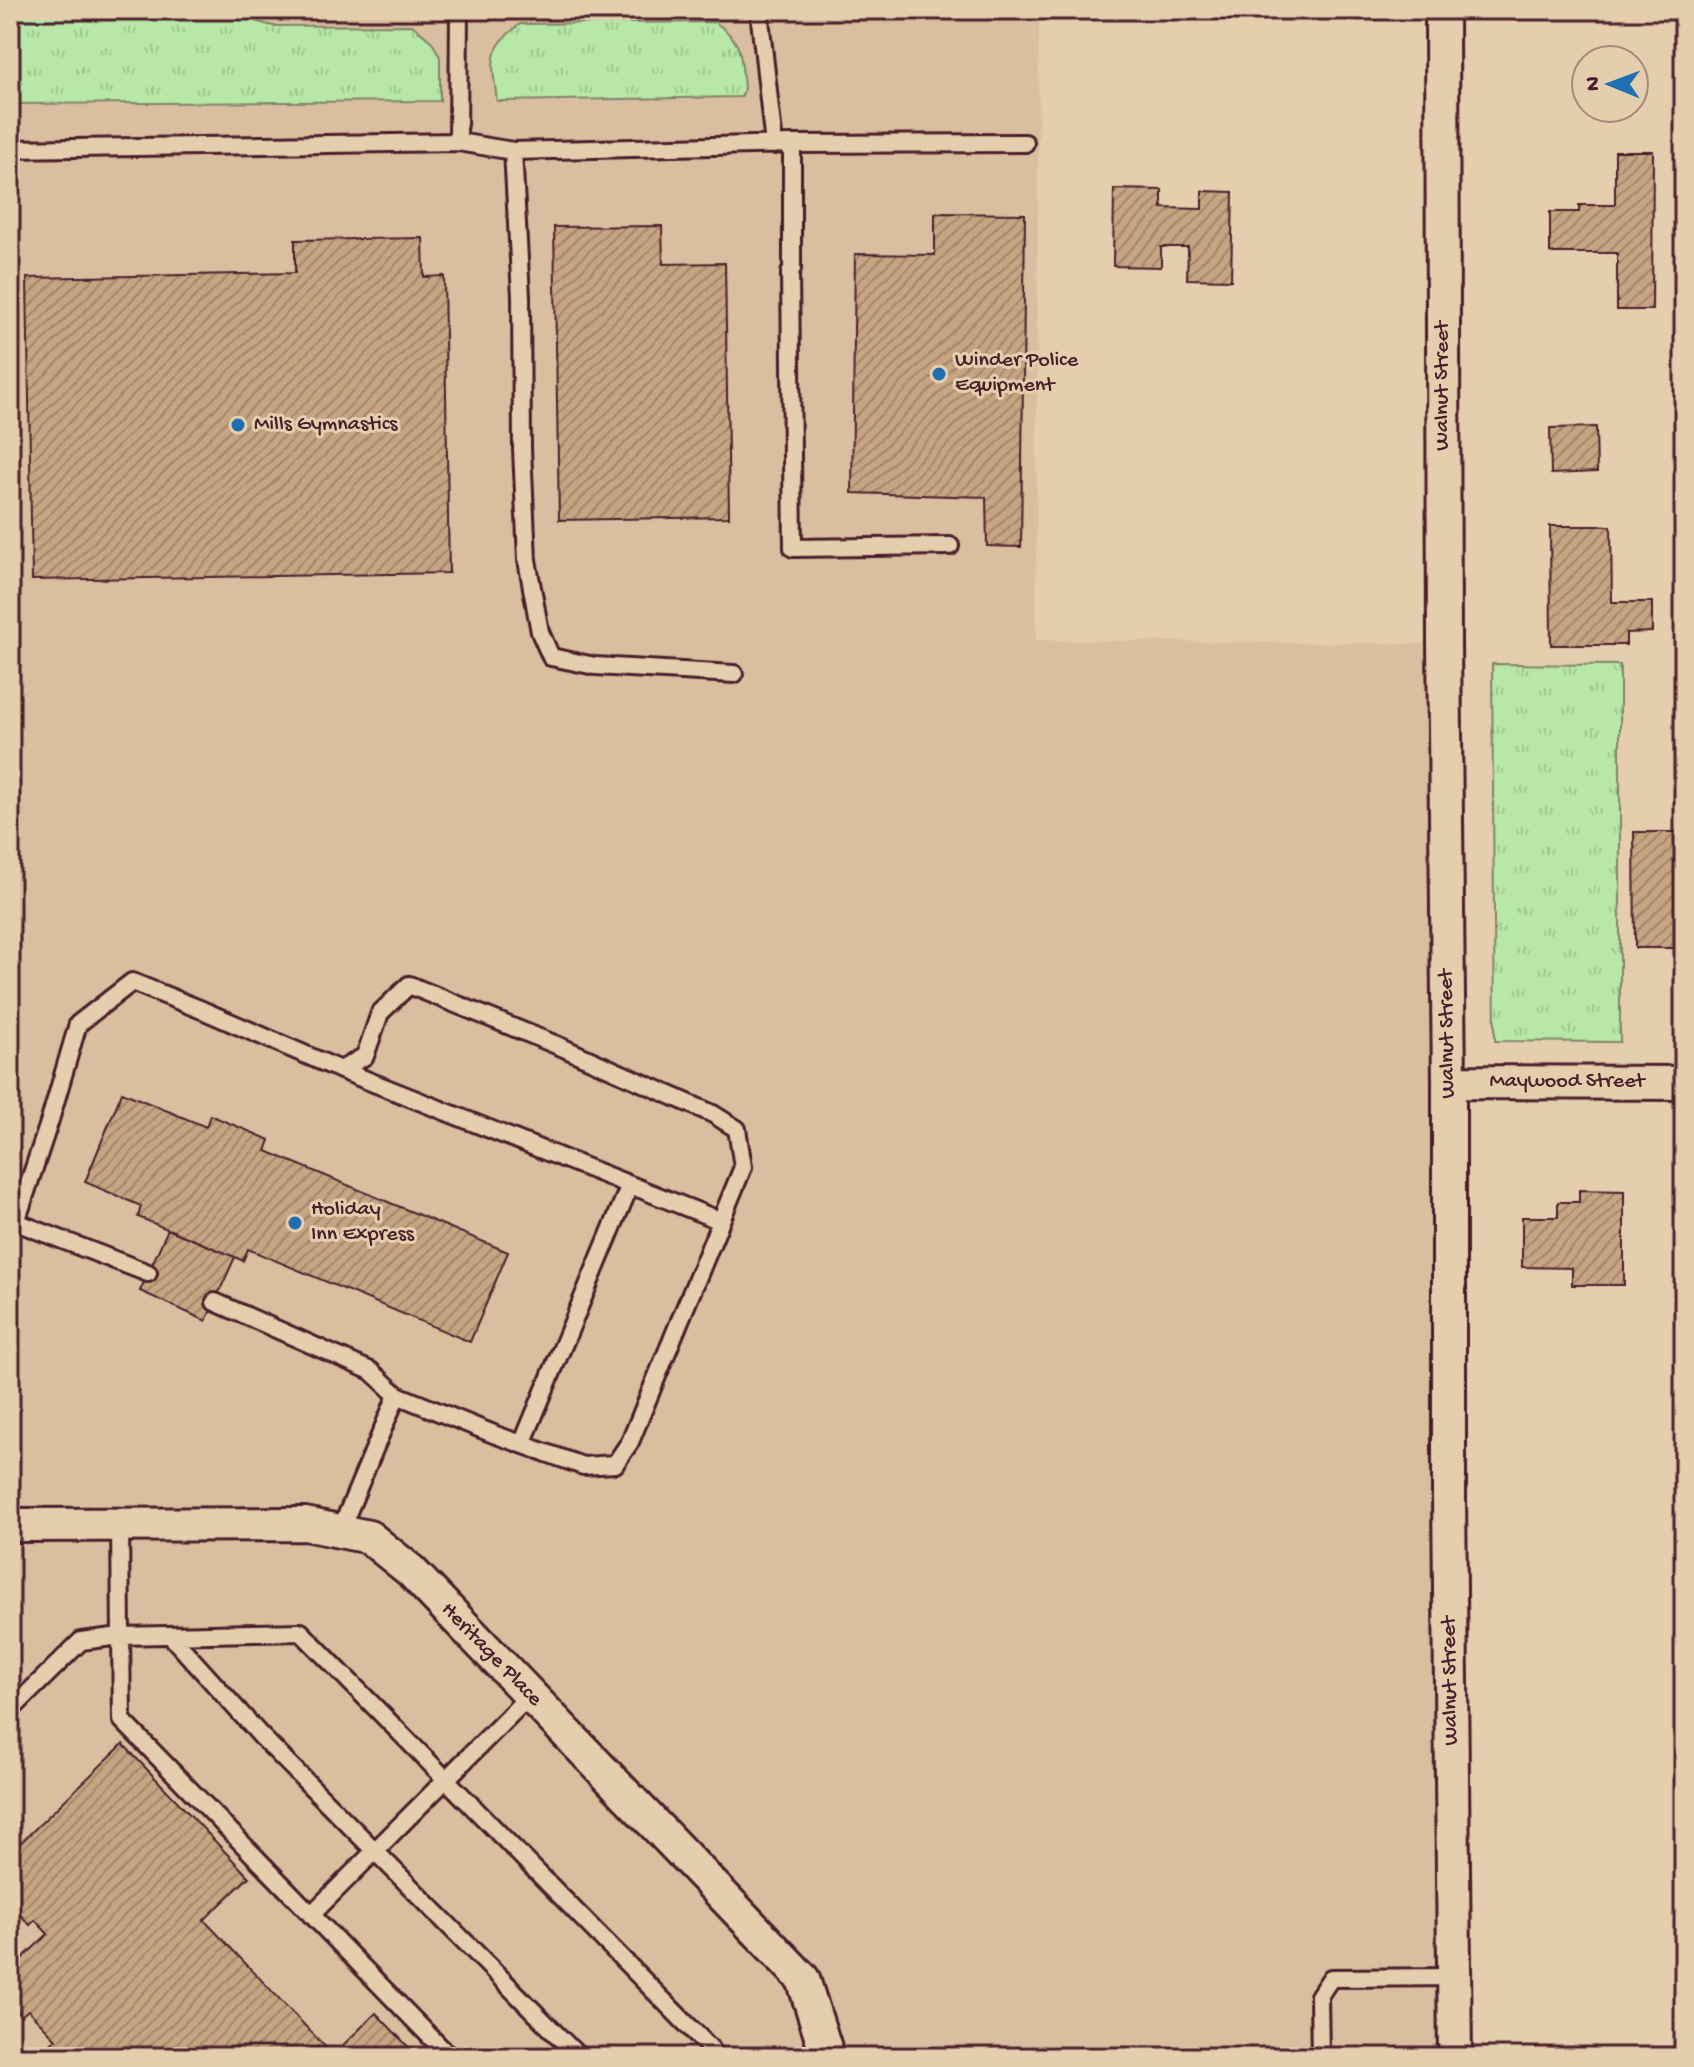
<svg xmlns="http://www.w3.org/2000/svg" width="1694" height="2067" viewBox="0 0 1694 2067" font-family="'Gochi Hand',sans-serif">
<defs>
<pattern id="grass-tufts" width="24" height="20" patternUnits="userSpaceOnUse" patternTransform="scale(2)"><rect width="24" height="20" fill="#b7e8a7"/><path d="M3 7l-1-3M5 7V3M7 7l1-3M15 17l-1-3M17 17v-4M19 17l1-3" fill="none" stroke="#9fc790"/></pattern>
<pattern id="building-hatch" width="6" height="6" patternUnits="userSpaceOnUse" patternTransform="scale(2)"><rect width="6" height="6" fill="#c7a582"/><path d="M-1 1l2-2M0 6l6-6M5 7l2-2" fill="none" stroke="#a4866b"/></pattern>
</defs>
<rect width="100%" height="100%" fill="#e5ceae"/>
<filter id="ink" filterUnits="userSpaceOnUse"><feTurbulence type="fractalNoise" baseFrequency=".0125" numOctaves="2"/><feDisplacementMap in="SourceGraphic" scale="16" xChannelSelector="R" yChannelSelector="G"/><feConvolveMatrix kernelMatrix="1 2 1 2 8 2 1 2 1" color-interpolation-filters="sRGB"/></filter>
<g filter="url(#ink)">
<!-- built -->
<path fill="#d9bf9f" d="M10 10H1039L1036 640 1444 644 1455 2057H10Z"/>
<!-- grass -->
<path fill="url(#grass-tufts)" stroke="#808469" stroke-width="2" d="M10 10H214L273 26 412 25 432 42 440 57V101L12 104 10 103Z
M715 22C739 39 741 49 743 78 744 86 745 90 741 97L497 101C492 61 486 50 520 24Z
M1492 664 1620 665V1042L1495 1041Z"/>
<!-- building -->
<path fill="url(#building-hatch)" stroke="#4a1f2b" stroke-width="2" d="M1615 151H1653L1652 310H1617V253H1550V212H1579V205H1615Z
M1114 189 1162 190V208L1202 209V191L1233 192 1231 280 1187 279 1188 247H1161V267L1113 266Z
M935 213 1025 214 1021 547 987 546 986 497 852 493 855 254 935 255Z
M662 226 663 264 725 263 729 517 559 520 554 227Z
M423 238 424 277 444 276 449 573 32 580 27 278 295 273V240Z
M1596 427 1597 472 1551 474 1550 428Z
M1550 526H1611L1612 602H1652V632L1626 633V645H1551Z
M1634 832H1684V940H1679V948H1635Z
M122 1092 206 1127 210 1115 270 1140 266 1151 508 1252 470 1342 248 1249 243 1261 235 1257 138 1217 141 1206 85 1182Z
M1579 1190 1624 1191V1285H1572V1268L1522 1267V1217H1558V1202H1579Z
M168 1229 235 1257 206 1321 140 1291Z
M123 1744 249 1877 204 1920 333 2055 376 2013 418 2057H37L56 2039 28 2010 21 2016 10 2004V1970L48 1934 35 1920 30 1925 10 1904V1853Z"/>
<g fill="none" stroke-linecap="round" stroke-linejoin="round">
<!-- lane casing -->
<g stroke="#4a1f2b" stroke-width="22">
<path id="lane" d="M459 10 458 142 513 151 792 144 1025 143
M759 10 774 145
M792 144V269L790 273 793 548 950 546
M10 149 458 142
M513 151 521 296 522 449 527 560 540 632 551 657 595 666 734 674
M341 1070 721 1221
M16 1222 50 1120 78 1024 132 982 202 1010 341 1070 365 1056 380 1013 409 985 559 1046 713 1114 737 1129 743 1167 630 1442 615 1464 583 1466 496 1435 397 1395
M10 1223 16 1222 148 1273
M215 1302 371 1371 397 1395 340 1531
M522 1444 630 1185
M170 1635 260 1735 579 2057
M10 1711 81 1641 121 1636 120 1525
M311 1915 530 1695
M450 2057 122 1720 121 1636 301 1632 711 2049V2057
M1320 2057 1319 1996 1331 1978 1455 1977"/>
</g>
<!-- street casing -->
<g stroke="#4a1f2b" stroke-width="38">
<path id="street" d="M1442 10 1444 644 1449 1082V1497L1455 2057
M1449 1082 1684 1083
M10 1525 305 1524 369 1537 411 1571 803 1979 825 2048V2057"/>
</g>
<!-- lane -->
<use href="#lane" stroke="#e5ceae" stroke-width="16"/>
<!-- street -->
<use href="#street" stroke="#e5ceae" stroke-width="32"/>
</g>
</g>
<!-- markers -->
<g fill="#1f6fb2" stroke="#e5ceae" stroke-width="3">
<circle cx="939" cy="374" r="8"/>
<circle cx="238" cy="425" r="8"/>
<circle cx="295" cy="1223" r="8"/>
</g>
<g text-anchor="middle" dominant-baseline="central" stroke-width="6" stroke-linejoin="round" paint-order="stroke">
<!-- poi labels -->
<g font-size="22" fill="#4a1f2b" stroke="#e5ceae" text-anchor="start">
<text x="955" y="361">Winder Police<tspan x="955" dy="25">Equipment</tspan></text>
<text x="254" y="425">Mills Gymnastics</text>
<text x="311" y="1210">Holiday<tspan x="311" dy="25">Inn Express</tspan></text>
</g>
<!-- street labels -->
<g font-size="22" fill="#4a1f2b" stroke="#e5ceae">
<text transform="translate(1443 386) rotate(-90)">Walnut Street</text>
<text transform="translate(1448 1034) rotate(-91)">Walnut Street</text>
<text x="1567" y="1082">Maywood Street</text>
<text transform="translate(491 1655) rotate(46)">Heritage Place</text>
<text transform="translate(1451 1681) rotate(-91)">Walnut Street</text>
</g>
</g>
<!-- margin -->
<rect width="1694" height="2067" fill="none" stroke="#e5ceae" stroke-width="40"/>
<rect x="20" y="20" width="1654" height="2027" fill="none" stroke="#4a1f2b" stroke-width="3" filter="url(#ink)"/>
<!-- north arrow -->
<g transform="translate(1610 84) rotate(271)"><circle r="38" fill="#e5ceae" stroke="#a7887a" stroke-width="2"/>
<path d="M0-6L14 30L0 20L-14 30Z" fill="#1f6fb2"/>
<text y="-12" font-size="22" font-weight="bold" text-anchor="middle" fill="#4a1f2b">N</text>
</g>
</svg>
